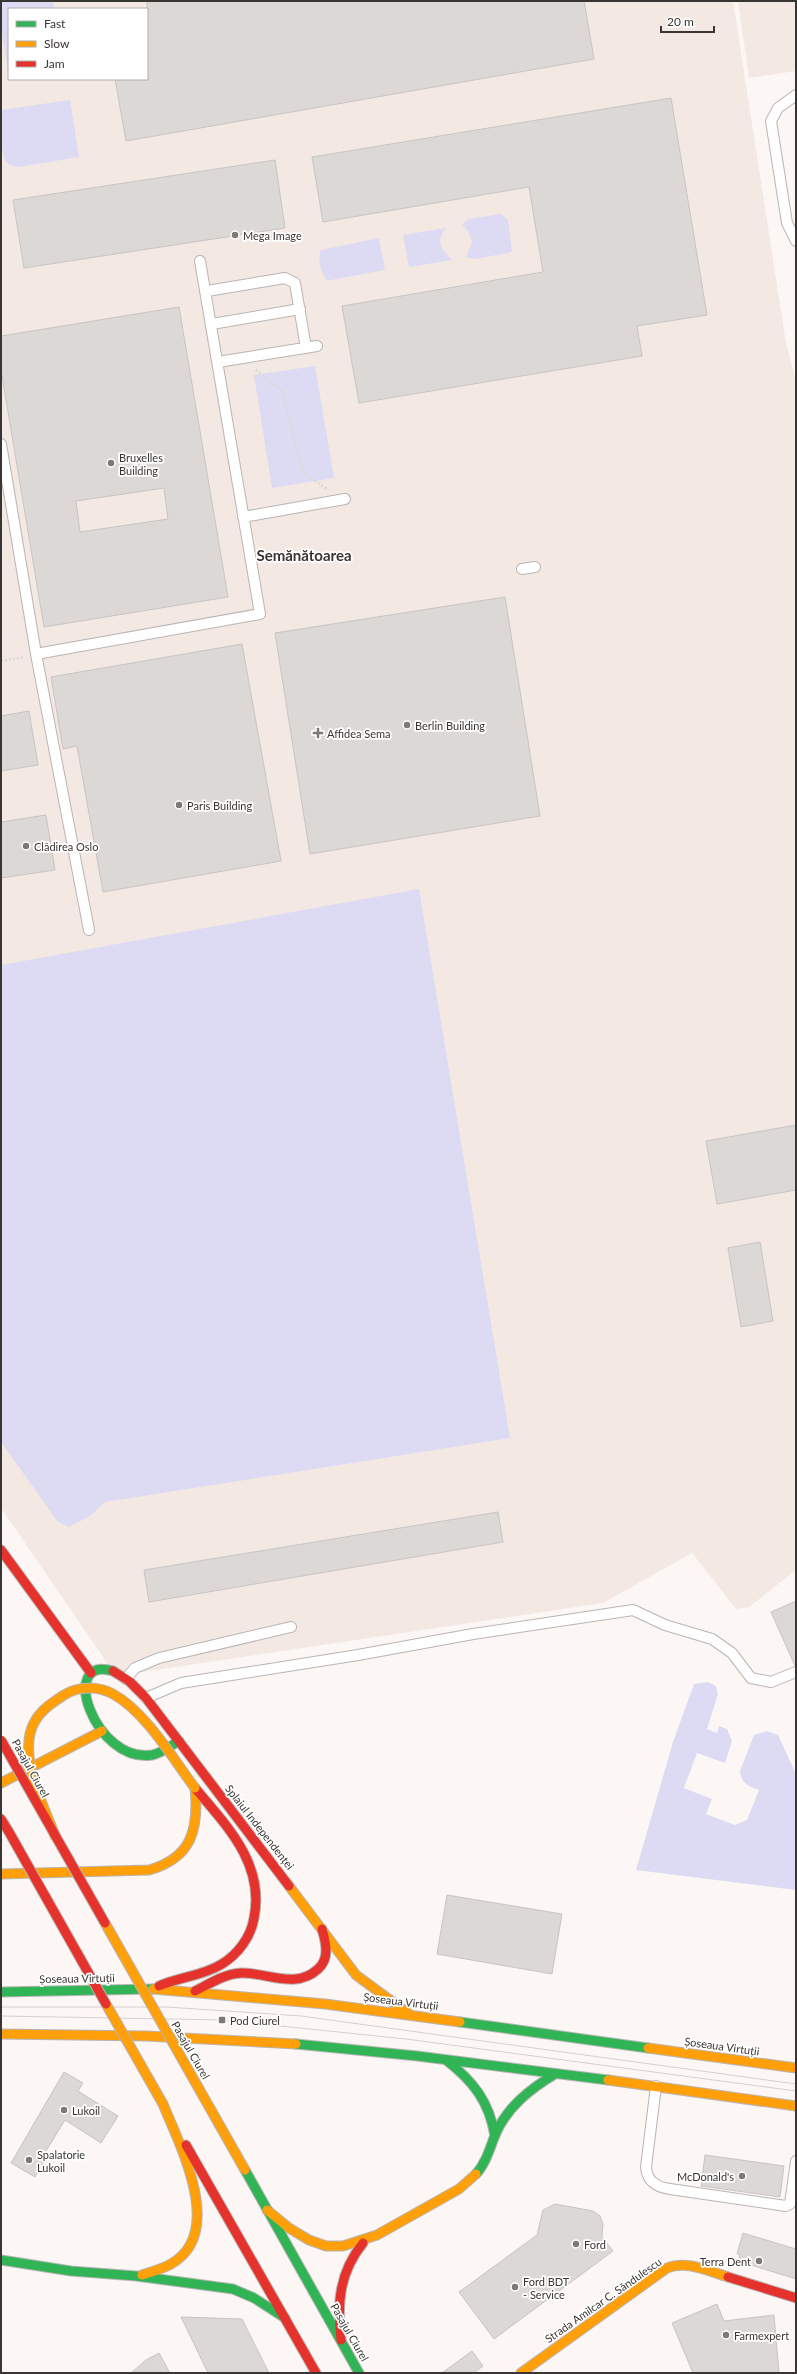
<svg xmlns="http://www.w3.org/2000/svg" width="797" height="2374" viewBox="0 0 797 2374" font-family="Lato,sans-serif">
<rect width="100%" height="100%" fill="#fcf7f5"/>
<!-- built -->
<path fill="#f4e8e3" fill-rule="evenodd" d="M1 1H733L786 343 796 381V1570L749 1607 736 1609 692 1553 603 1603 116 1676 1 1508ZM9 9H147V79H9Z
M738 1H796V71L749 78Z"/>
<!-- green -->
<path fill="#dcdbf3" d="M1 1H53L54 9H9V76L1 28Z
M70 100 79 157 19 167C14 167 8 165 5 160 0 150 1 122 1 110Z
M501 214 508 220 512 251 508 253 474 259 466 257 472 242 468 231 462 225 468 219Z
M446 228C435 241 441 250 452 260L409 267 403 235Z
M379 238 385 270 331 280H327C321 273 317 258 321 250Z
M315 366 334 478 272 488 254 375Z
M419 889 510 1438 105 1502 90 1516 69 1527 58 1522 1 1442V965Z
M708 1682 716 1686 718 1694 707 1729 717 1733 719 1726 727 1729 732 1741 725 1763 697 1753 684 1788 712 1799 706 1814 735 1825 747 1820 759 1790C749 1786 741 1784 740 1771L754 1735 767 1731 778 1735 796 1774V1890L636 1870 673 1742 694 1684Z"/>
<!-- building -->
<path fill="#dcd8d6" stroke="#c8c4c2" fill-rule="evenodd" d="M147 1H584L594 59 126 141 115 79H147Z
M671 98 707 315 637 326 642 356 359 403 342 306 543 272 529 187 323 222 312 157Z
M275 160 285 228 24 268 13 200Z
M179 307 228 597 44 627 1 370V336ZM164 488 168 519 80 532 76 501Z
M505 597 540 816 310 854 275 633Z
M242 644 281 861 103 892 77 746 63 749 51 677Z
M29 711 38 765 1 771V716Z
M46 815 55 870 1 878V822Z
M796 1125V1190L717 1204 706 1141Z
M760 1242 773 1321 741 1327 728 1248Z
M498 1512 503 1542 149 1602 144 1570Z
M796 1601V1666H795L771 1612Z
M447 1895 562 1914 552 1974 437 1954Z
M64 2072 83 2083 78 2091 118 2116 101 2143 65 2120 43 2156 46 2158 35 2177 11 2163Z
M705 2155 784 2166 780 2197 701 2186Z
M555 2204 593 2211 600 2216 603 2224 602 2237 613 2251 494 2339 459 2292 537 2235 543 2210Z
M743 2233 796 2249V2279L738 2261 740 2255 737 2254Z
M717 2304 724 2321 774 2315 779 2373H693L672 2323Z
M181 2317 242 2319 269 2373H208Z
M472 2351 483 2366 474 2373H442Z
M159 2353 170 2373H131L146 2360Z"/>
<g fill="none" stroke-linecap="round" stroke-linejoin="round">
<!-- lane casing -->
<g stroke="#b9b5b4" stroke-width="12">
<path id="lane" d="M796 95 778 108 771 121 787 223 796 241
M207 291 285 278 295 283 306 348
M212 324 300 309
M218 362 317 346
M1 444 36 654 89 930
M243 517 345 499
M522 569 535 567
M36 654 260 614 200 261
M126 1679 135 1668 159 1658 291 1627
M146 1698 181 1683 358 1655 473 1634 633 1610 665 1625 712 1639 732 1653 751 1678 771 1682 796 1672
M656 2086 646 2167C647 2181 656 2187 670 2189L786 2206 790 2204 796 2161"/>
</g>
<!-- fast casing -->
<g stroke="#b9b5b4" stroke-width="11">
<path id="fast" d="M113 1671C57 1654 95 1764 152 1755 162 1753 170 1746 179 1741
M1 1992 153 1989
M460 2022 648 2048
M296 2044 417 2056 608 2080
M446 2060C473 2081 489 2101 495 2136
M245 2170 359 2373
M476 2174C486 2163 490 2148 495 2135 507 2107 530 2089 555 2074
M1 2260 71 2271 136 2276 233 2289 254 2298 285 2318"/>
</g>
<!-- slow casing -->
<g stroke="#b9b5b4" stroke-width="11">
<path id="slow" d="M1 1783 102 1731
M1 1874 149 1870C192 1858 199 1829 195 1788
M289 1886 356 1975 409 2014
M153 1989 325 2004 460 2022
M1 2034 146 2036 296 2044
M648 2048 796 2068
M608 2080 796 2106
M267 2210 289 2228 309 2240 326 2246H343L377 2235 459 2189 476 2174
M142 2275C151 2272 162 2269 171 2264 226 2233 180 2146 163 2104
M521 2373 667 2268C687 2260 708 2271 728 2277"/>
</g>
<!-- jam casing -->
<g stroke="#b9b5b4" stroke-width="11">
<path id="jam" d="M1 1550 91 1673
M113 1671 129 1681 146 1698 289 1886
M1 1819 9 1832
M159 1986C179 1977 203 1976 222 1964 238 1954 251 1937 254 1918 265 1864 227 1826 195 1788
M195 1991C209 1984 224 1974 241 1973 266 1972 296 1990 318 1969 330 1958 326 1943 322 1929
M186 2145 316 2373
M728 2277 796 2298
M341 2340C337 2303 339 2273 363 2243"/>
</g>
<!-- path -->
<path stroke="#dad8d7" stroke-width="2.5" stroke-dasharray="2 2" stroke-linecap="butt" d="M256 370 282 391 303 473 327 489
M1 661 24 657"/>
<!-- lane -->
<use href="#lane" stroke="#fffefe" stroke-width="10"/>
<!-- fast -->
<use href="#fast" stroke="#30b455" stroke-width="9"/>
<!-- slow -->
<use href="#slow" stroke="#ff9f0a" stroke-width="9"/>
<!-- jam -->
<use href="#jam" stroke="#e5322d" stroke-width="9"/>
<!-- tram -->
<path stroke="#d2d0d0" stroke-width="1" d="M1 2007H167L301 2016 796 2084
M1 2016 222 2020 406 2039 796 2091"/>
<!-- slow-bridge casing -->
<g stroke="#b9b5b4" stroke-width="11" stroke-linecap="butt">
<path id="slow-bridge" d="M56 1838C44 1807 16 1753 35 1721 42 1709 52 1703 64 1695 78 1686 98 1686 113 1694 146 1712 173 1759 195 1788
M105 1923 245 2170
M106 2004 163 2104"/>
</g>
<!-- jam-bridge casing -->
<g stroke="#b9b5b4" stroke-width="11" stroke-linecap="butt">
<path id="jam-bridge" d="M1 1740 105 1923
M9 1832 106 2004"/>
</g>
<!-- slow-bridge -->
<use href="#slow-bridge" stroke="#ff9f0a" stroke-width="9"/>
<!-- jam-bridge -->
<use href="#jam-bridge" stroke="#e5322d" stroke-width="9"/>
</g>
<!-- markers -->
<g fill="#7d7977" stroke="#fff" stroke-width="1.5">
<circle cx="235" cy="235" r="4"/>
<circle cx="111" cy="463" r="4"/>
<circle cx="407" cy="725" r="4"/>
<path d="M316 727h4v4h4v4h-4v4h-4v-4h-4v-4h4z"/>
<circle cx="179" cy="805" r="4"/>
<circle cx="26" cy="846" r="4"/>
<rect x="218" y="2016" width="8" height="8" rx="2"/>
<circle cx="64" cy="2110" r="4"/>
<circle cx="29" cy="2160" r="4"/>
<circle cx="742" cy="2176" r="4"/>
<circle cx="576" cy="2244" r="4"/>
<circle cx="759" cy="2261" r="4"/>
<circle cx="515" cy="2287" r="4"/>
<circle cx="726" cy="2335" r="4"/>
</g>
<g text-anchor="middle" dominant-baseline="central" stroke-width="3.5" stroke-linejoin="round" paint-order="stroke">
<!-- poi labels -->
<g font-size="11" fill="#393533" stroke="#fff" text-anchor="start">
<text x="243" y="235">Mega Image</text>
<text x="119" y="457">Bruxelles<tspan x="119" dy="13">Building</tspan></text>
<text x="415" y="725">Berlin Building</text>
<text x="327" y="733">Affidea Sema</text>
<text x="187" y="805">Paris Building</text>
<text x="34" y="846">Clădirea Oslo</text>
<text x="230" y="2020">Pod Ciurel</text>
<text x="72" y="2110">Lukoil</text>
<text x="37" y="2154">Spalatorie<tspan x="37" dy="13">Lukoil</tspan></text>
<text x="734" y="2176" text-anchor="end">McDonald's</text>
<text x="584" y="2244">Ford</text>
<text x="751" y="2261" text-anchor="end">Terra Dent</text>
<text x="523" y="2281">Ford BDT<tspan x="523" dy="13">- Service</tspan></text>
<text x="734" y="2335">Farmexpert</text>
</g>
<!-- street labels -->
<g font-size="11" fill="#393533" stroke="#fff">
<text transform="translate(31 1768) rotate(61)">Pasajul Ciurel</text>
<text transform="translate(260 1827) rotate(52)">Splaiul Independenței</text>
<text transform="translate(77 1978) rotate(-1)">Șoseaua Virtuții</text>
<text transform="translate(401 2001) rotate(7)">Șoseaua Virtuții</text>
<text transform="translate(722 2046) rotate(8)">Șoseaua Virtuții</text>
<text transform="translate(191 2050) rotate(60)">Pasajul Ciurel</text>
<text transform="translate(603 2300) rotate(-35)">Strada Amilcar C. Săndulescu</text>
<text transform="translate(350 2332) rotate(60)">Pasajul Ciurel</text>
</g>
<!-- district labels -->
<g font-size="15" font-weight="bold" fill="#393533" stroke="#fff">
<text x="304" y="555">Semănătoarea</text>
</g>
</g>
<!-- border -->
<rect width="797" height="2374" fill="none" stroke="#393533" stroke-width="4"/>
<!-- legend -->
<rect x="8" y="8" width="140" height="72" fill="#ffffff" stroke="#b0aead"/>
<rect x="16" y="21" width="20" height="6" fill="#30b455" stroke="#b0aead"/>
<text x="44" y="28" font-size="12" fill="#393533">Fast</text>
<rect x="16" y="41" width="20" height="6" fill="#ff9f0a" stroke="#b0aead"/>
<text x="44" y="48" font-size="12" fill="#393533">Slow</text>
<rect x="16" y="61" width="20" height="6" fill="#e5322d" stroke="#b0aead"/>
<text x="44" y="68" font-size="12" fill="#393533">Jam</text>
<!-- scale -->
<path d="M661 26v6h53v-6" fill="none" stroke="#393533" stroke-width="2"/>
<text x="667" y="26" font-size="12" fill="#393533" stroke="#ffffff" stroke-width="3" paint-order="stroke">20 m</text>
</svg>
